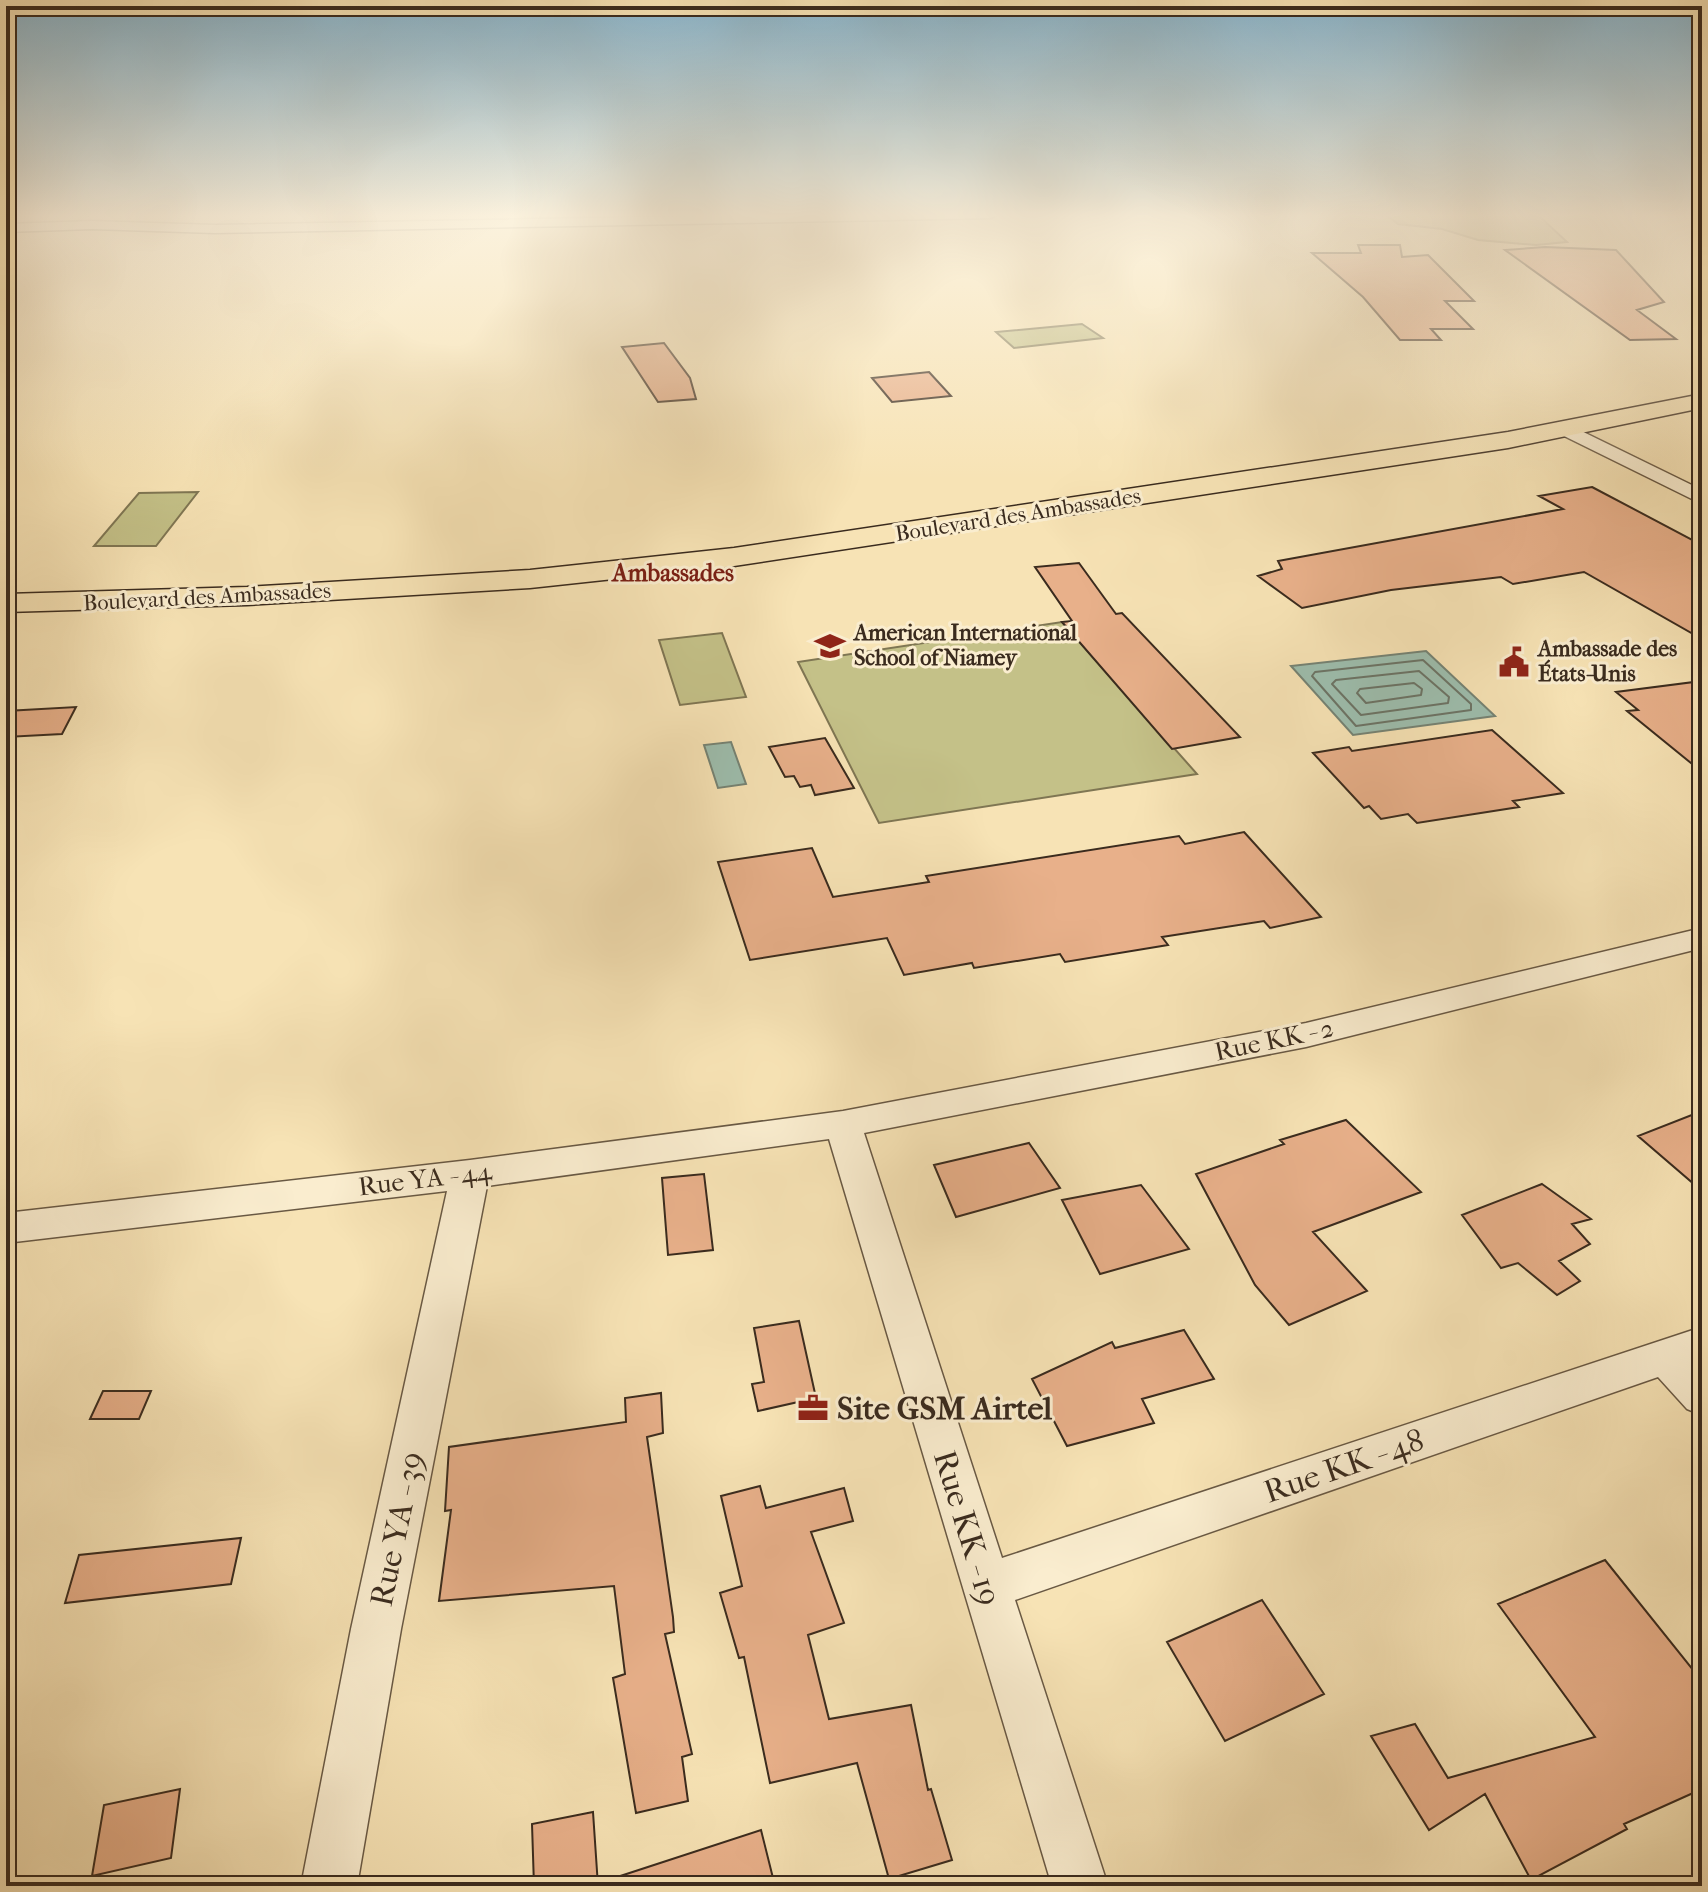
<svg xmlns="http://www.w3.org/2000/svg" width="1708" height="1892" viewBox="0 0 1708 1892" font-family="'IM FELL French Canon',serif">
<rect width="100%" height="100%" fill="#f7e3b5"/>
<filter id="stains"><feTurbulence type="fractalNoise" baseFrequency=".0025" numOctaves="4"/><feColorMatrix values="0 0 0 0 .2 0 0 0 0 .09 0 0 0 0 .02 0 0 0 .5 -.17"/></filter>
<radialGradient id="worn" r=".72"><stop offset=".6" stop-color="#630" stop-opacity="0"/><stop offset="1" stop-color="#630" stop-opacity=".3"/></radialGradient>
<!-- green -->
<path fill="#c4c188" stroke="#7f7653" stroke-width="2" d="M1385 214H1537L1567 242 1536 245 1478 240 1442 229 1398 224Z
M1082 324 1103 338 1014 348 996 332Z
M198 492 156 546H94L139 493Z
M1062 622 1197 774 879 823 798 662Z
M722 633 746 697 680 705 659 640Z"/>
<!-- water -->
<path fill="#9dbeae" stroke="#758374" stroke-width="2" d="M1426 651 1495 716 1353 735 1291 666Z
M731 742 746 784 718 788 704 745Z"/>
<g fill="none" stroke-linecap="round" stroke-linejoin="round">
<!-- shore -->
<path stroke="#6c7466" stroke-width="2" d="M1423 660 1471 704V710L1356 726 1312 676 1315 672Z
M1419 671 1449 697 1448 703 1361 715 1332 684 1336 680Z
M1414 683 1422 689 1421 695 1366 703 1357 693 1360 689Z"/>
</g>
<!-- building -->
<path fill="#e8b08a" stroke="#3a2b1e" stroke-width="2" d="M1358 245H1400L1402 257 1428 255 1474 301H1445L1473 329H1431L1441 340H1400L1363 297 1312 253H1361Z
M1545 247 1616 250 1664 302 1637 310 1676 339 1630 340 1505 250Z
M664 343 690 378 696 399 658 402 622 347Z
M929 372 951 396 892 402 872 378Z
M1592 487 1702 545V639L1584 572 1513 584 1501 577 1391 590 1302 608 1258 576 1282 569 1278 561 1563 509 1539 496Z
M1079 563 1116 614 1122 613 1240 737 1172 749 1062 622 1072 621 1035 567Z
M1702 681V772L1627 711 1638 710 1616 692Z
M76 707 62 734 6 737V711Z
M1492 730 1563 793 1513 801 1519 807 1417 823 1408 814 1381 819 1369 806 1364 808 1313 753 1349 747 1352 751Z
M825 738 854 788 815 795 811 785 800 787 794 776 785 777 769 747Z
M1244 832 1321 917 1270 928 1264 921 1162 937 1168 945 1065 962 1060 954 974 968 972 963 904 975 887 938 750 960 718 862 812 848 833 897 929 882 926 876 1179 836 1185 844Z
M1702 1111V1191L1638 1136Z
M1346 1120 1421 1192 1313 1232 1367 1291 1289 1325 1255 1285 1196 1174 1284 1144 1280 1140Z
M1029 1143 1060 1188 956 1217 934 1165Z
M704 1174 713 1250 668 1255 662 1178Z
M1542 1184 1591 1219 1572 1224 1590 1244 1559 1261 1580 1281 1557 1295 1518 1263 1501 1268 1462 1215Z
M1141 1185 1189 1249 1100 1274 1062 1200Z
M799 1321 816 1398 758 1411 752 1384 764 1382 754 1328Z
M1184 1330 1214 1379 1142 1399 1154 1423 1067 1446 1032 1379 1112 1342 1115 1348Z
M103 1391H151L139 1419H90Z
M661 1393 663 1433 647 1437 673 1617 674 1632 665 1634 692 1754 682 1757 688 1801 636 1813 613 1678 625 1674 614 1586 439 1601 451 1510 445 1511 449 1447 626 1422 625 1398Z
M760 1486 766 1508 844 1488 853 1521 811 1532 844 1623 808 1635 829 1719 911 1705 928 1790 931 1789 952 1860 889 1879 857 1763 770 1783 744 1657 739 1658 720 1593 742 1586 721 1496Z
M241 1538 231 1584 65 1603 79 1555Z
M1605 1560 1702 1681V1789L1624 1824 1627 1829 1531 1880 1485 1794 1429 1830 1371 1736 1415 1724 1448 1778 1595 1737 1498 1604Z
M1262 1600 1324 1694 1225 1741 1167 1642Z
M180 1789 171 1858 92 1876 104 1805Z
M593 1812 598 1886H534L532 1824Z
M761 1830 775 1886H606L605 1881Z"/>
<g fill="none" stroke-linecap="round" stroke-linejoin="round">
<!-- minor casing -->
<g stroke="#695944" stroke-width="3">
<path id="minor" d="M793 214H998L991 218 215 233 92 229 6 232V224L92 221 215 225Z
M1567 424 1702 490V504L1560 434 1558 430 1560 426Z
M1702 928V948L1306 1047 864 1133 1002 1558 1702 1327V1362L1698 1363 1702 1367V1415L1687 1409 1658 1377 1015 1600 1108 1886H1052L829 1139 487 1186 401 1629 357 1886H301L351 1629 447 1191 6 1243V1213L470 1160 843 1111 1306 1023Z"/>
</g>
<!-- major casing -->
<g stroke="#3a2b1e" stroke-width="3">
<path id="major" d="M1702 394V408L1508 448 734 566 530 588 247 605 6 612V594L247 587 530 570 734 548 1508 432Z"/>
</g>
<!-- minor -->
<use href="#minor" fill="#faedcf" fill-rule="evenodd"/>
<!-- major -->
<use href="#major" fill="#f7e3b5" fill-rule="evenodd"/>
</g>
<!-- sky -->
<linearGradient id="sky" x2="0" y2="1"><stop stop-color="#8ab8d1"/><stop offset="0.45" stop-color="#fbf2de"/><stop offset="1" stop-color="#fbf2de" stop-opacity="0"/></linearGradient>
<rect width="1708" height="479" fill="url(#sky)"/>
<!-- icons -->
<defs>
<g id="school-bare" transform="scale(2.4)"><path d="M0-5L7-2L0 1L-7-2ZM-4 1L0 2.5L4 1V4Q0 6-4 4Z" fill="#8f2418" stroke="#faedcf" stroke-width="2.5" paint-order="stroke"/></g>
<g id="civic-bare" transform="scale(2.4)"><path d="M-.6-6.5H3V-4.5H.6V-3L4-1V1h2V6H-6V1h2V-1L-.6-3ZM-1.2 2.5V6h2.4V2.5Z" fill="#8f2418" stroke="#faedcf" stroke-width="2.5" paint-order="stroke"/></g>
<g id="office-bare" transform="scale(2.4)"><path d="M-6-3h4V-5.5h4V-3h4V5H-6ZM-1-4.5V-3h2v-1.5ZM-6 0V1H6V0Z" fill="#8f2418" stroke="#faedcf" stroke-width="2.5" paint-order="stroke"/></g>
</defs>
<g fill-rule="evenodd">
<use href="#school-bare" x="830" y="646"/>
<use href="#civic-bare" x="1514" y="662"/>
<use href="#office-bare" x="813" y="1408"/>
</g>
<g text-anchor="middle" dominant-baseline="central" stroke-width="6" stroke-linejoin="round" paint-order="stroke">
<!-- far-street labels -->
<g font-size="22" fill="#3a2b1e" stroke="#faedcf">
<text transform="translate(1018 515) rotate(-9)">Boulevard des Ambassades</text>
<text transform="translate(207 597) rotate(-3)">Boulevard des Ambassades</text>
</g>
<!-- far-poi labels -->
<g font-size="22" font-weight="bold" fill="#3a2b1e" stroke="#faedcf" text-anchor="start">
<text x="854" y="633">American International<tspan x="854" dy="25">School of Niamey</tspan></text>
<text x="1538" y="649">Ambassade des<tspan x="1538" dy="25">États-Unis</tspan></text>
</g>
<!-- far-neighbourhood labels -->
<g font-size="24" font-weight="bold" fill="#7a1f14" stroke="#faedcf">
<text x="673" y="573">Ambassades</text>
</g>
<!-- street labels -->
<g font-size="26" fill="#3a2b1e" stroke="#faedcf">
<text transform="translate(1274 1040) rotate(-12)">Rue KK - 2</text>
<text transform="translate(425 1179) rotate(-7)">Rue YA - 44</text>
</g>
<!-- near-poi labels -->
<g font-size="32" font-weight="bold" fill="#3a2b1e" stroke="#faedcf" text-anchor="start">
<text x="837" y="1408">Site GSM Airtel</text>
</g>
<!-- near-street labels -->
<g font-size="32" fill="#3a2b1e" stroke="#faedcf">
<text transform="translate(1344 1466) rotate(-19)">Rue KK - 48</text>
<text transform="translate(967 1528) rotate(73)">Rue KK - 19</text>
<text transform="translate(397 1529) rotate(-78)">Rue YA - 39</text>
</g>
</g>
<!-- margin -->
<rect width="1708" height="1892" fill="none" stroke="#f7e3b5" stroke-width="32"/>
<rect x="8" y="8" width="1692" height="1876" fill="none" stroke="#3a2b1e" stroke-width="4"/>
<rect x="16" y="16" width="1676" height="1860" fill="none" stroke="#3a2b1e" stroke-width="2"/>
<rect width="100%" height="100%" filter="url(#stains)"/>
<rect width="100%" height="100%" fill="url(#worn)"/>
</svg>
